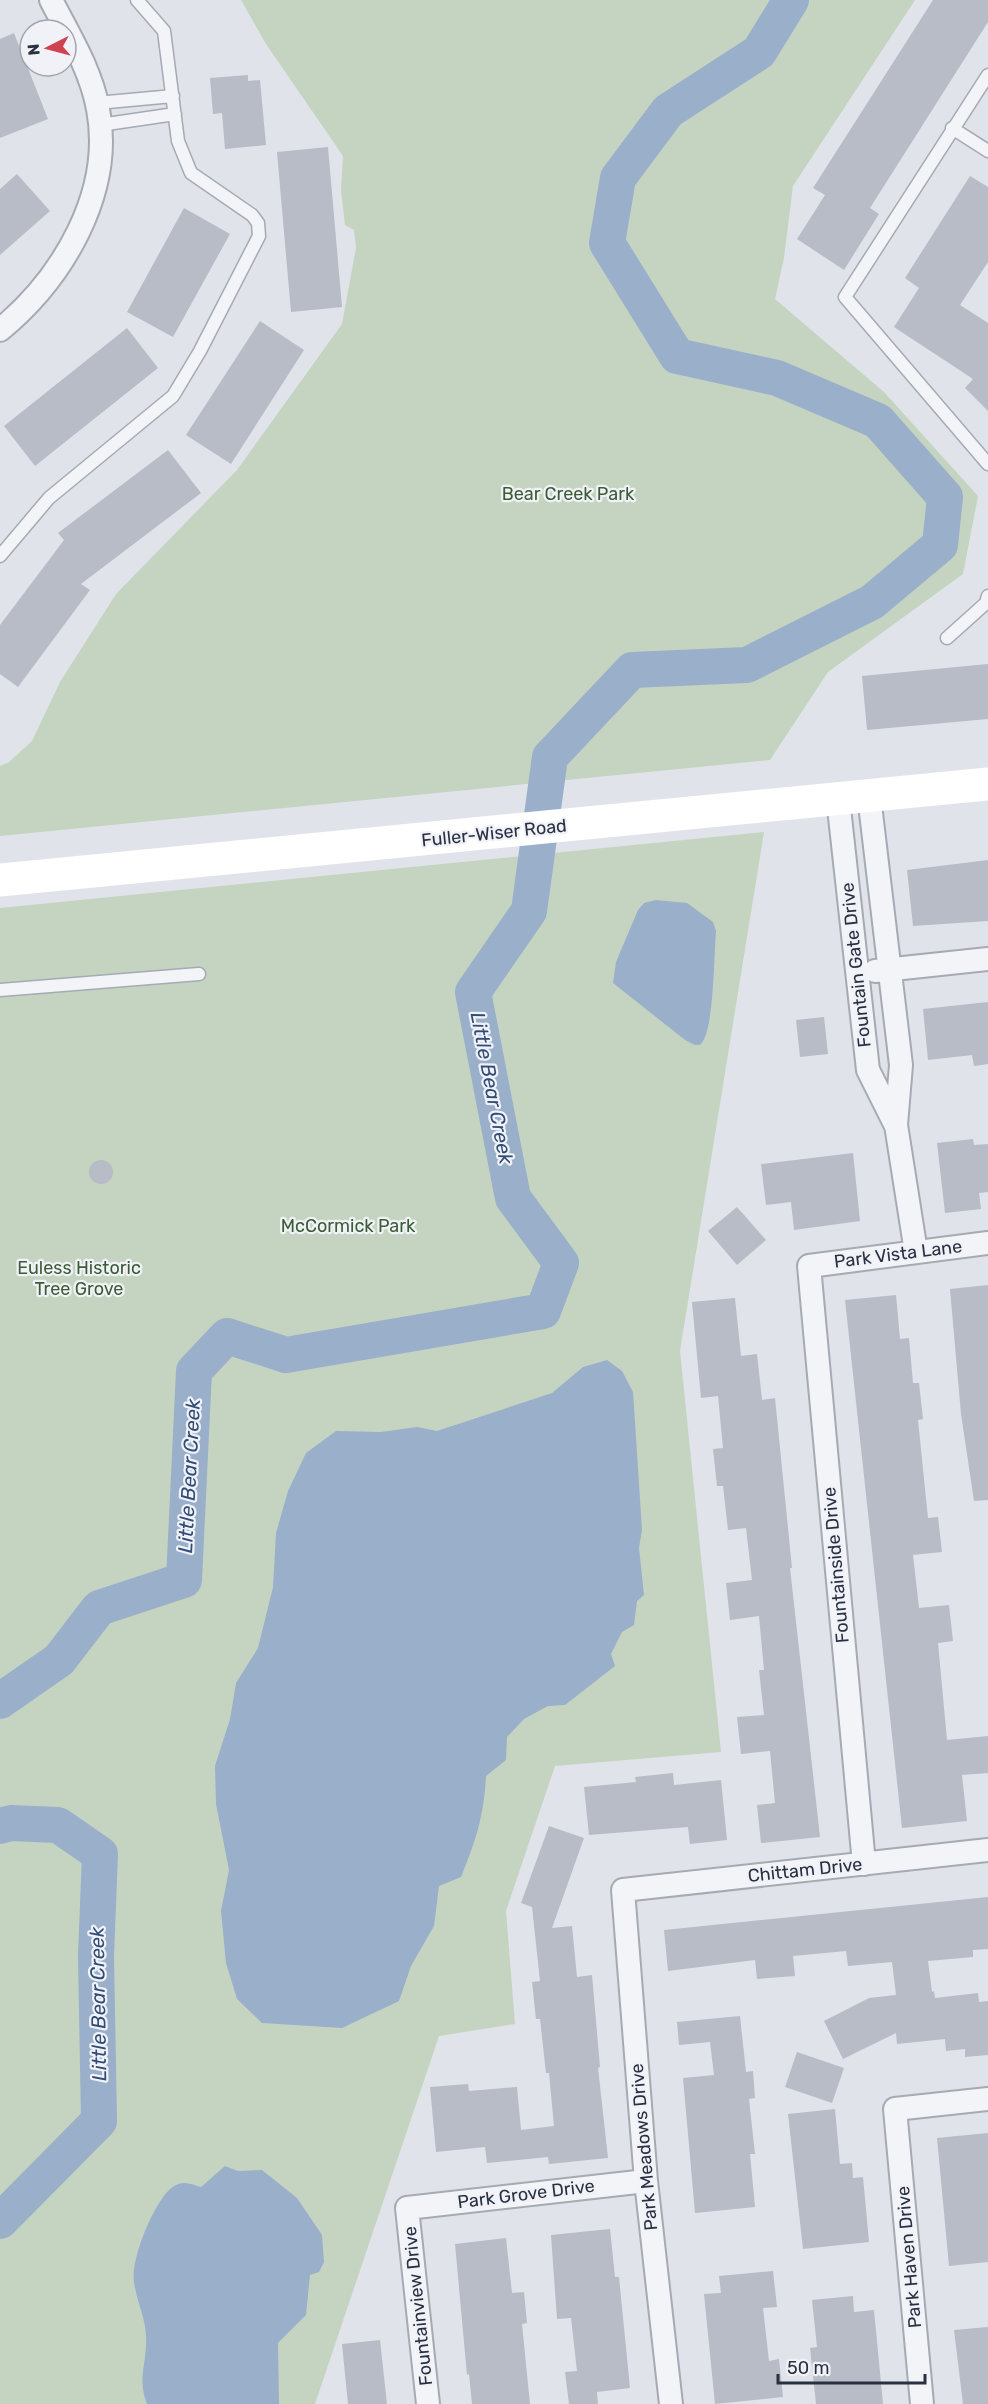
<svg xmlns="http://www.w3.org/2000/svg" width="988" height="2404" viewBox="0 0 988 2404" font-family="Rubik,sans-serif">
<rect width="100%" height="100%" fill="#e0e3e9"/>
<!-- green -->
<path fill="#c5d4c1" d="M241 0H915L793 186 784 258 775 299 884 392 978 496 963 574 828 672 770 760 0 836V766L9 762 32 741 60 682 116 594 237 470 342 324 356 248 354 230 345 225 341 190 343 156 266 44Z
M764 832 680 1351 721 1752 555 1766 506 1911 515 2024 439 2036 315 2404H0V908Z"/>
<!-- water -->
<path fill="#9aafca" d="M656 900 687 903 713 922 716 931C714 954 714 1024 703 1041 701 1045 700 1045 695 1045L685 1040 613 983 616 962 638 910 644 903Z
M607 1360 622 1371 633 1392 642 1530 639 1548 644 1595 637 1601 634 1625 622 1632 611 1654 615 1666 565 1705 548 1706 524 1719 507 1737 506 1760 486 1776C484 1816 476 1840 461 1877L439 1886 434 1926 411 1966 399 2001 342 2028 262 2023 237 1999 226 1963 221 1911 229 1870 216 1804 215 1766 230 1719 236 1683 258 1648 273 1587 276 1533 288 1491 306 1453 336 1431 381 1432 417 1427 437 1431 552 1393 583 1367Z
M225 2166 238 2171 262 2170 297 2198 322 2235 324 2262 319 2272 310 2275 306 2315 278 2343 279 2404H147C138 2380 145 2369 146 2345 148 2322 137 2304 134 2282 130 2260 155 2198 174 2186 184 2180 191 2184 201 2187Z"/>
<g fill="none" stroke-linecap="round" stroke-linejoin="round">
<!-- river -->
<path stroke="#9aafca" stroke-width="36" d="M0 1701 59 1660 99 1608 184 1580 194 1371 227 1336 286 1355 543 1311 561 1263 513 1198 473 992 529 911 550 757 632 670 747 665 872 602 940 545 945 497 878 421 777 378 677 356 607 243 618 178 668 111 759 52 791 0
M0 1826 11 1823 58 1825 100 1854 96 1956 99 2121 0 2221"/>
</g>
<!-- building -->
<path fill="#b7bcc6" d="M933 0H988V22L870 208 879 214 844 270 797 239 825 195 813 188Z
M14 33 48 119 0 138V39Z
M248 75V81L260 80 266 145 225 149 222 113 213 114 210 78Z
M328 147 342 307 291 312 277 152Z
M17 174 50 211 0 255V189Z
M970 176 988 187V262L960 305 988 323V411L965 388 973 379 894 327 919 288 905 278Z
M184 208 230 234 173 337 127 312Z
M260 321 304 350 231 464 186 435Z
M127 328 158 368 35 466 4 426Z
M168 450 201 493 81 584 90 590 18 687 0 674V625L64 540 58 533Z
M988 664V719L867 730 862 676Z
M988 860V921L913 926 907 870Z
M988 1002V1064L974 1066 972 1055 928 1060 923 1009Z
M824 1017 828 1054 800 1057 796 1020Z
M973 1139 974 1145 988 1144V1192L979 1193 981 1209 945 1213 937 1143Z
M853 1153 860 1221 794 1230 791 1202 766 1205 761 1164Z
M89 1172a12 12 0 1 1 24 0a12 12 0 1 1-24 0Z
M737 1207 766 1240 737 1265 708 1231Z
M988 1285V1500L974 1501 961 1414 950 1289Z
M896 1295 900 1339 909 1338 913 1383H919L923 1419 918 1420 928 1518 938 1517 942 1552 913 1555 919 1608 949 1605 953 1641 938 1643 947 1740 988 1736V1773L962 1775 967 1821 902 1828 845 1300Z
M735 1298 741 1356 757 1354 762 1400 775 1398 792 1568H790L820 1837 761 1843 757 1805 775 1803 770 1751 741 1754 737 1717 764 1715 759 1670H764L759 1616 730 1620 726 1583 752 1580 746 1528 728 1530 723 1486H717L713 1449 723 1448 718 1396 701 1398 692 1302Z
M673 1773 674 1785 721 1780 727 1840 690 1844 688 1827 589 1835 584 1787 636 1782 635 1777Z
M549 1826 584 1838 552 1928 572 1926 577 1977 592 1975 600 2067 598 2068 608 2158 549 2164 548 2157 487 2163 485 2147 436 2152 430 2087 468 2084 469 2091 517 2087 521 2130 554 2126 549 2073H546L540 2019H536L532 1982 540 1981 532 1907 521 1903Z
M988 1897V1949L973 1950V1957L928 1961 932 1992 934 1991 935 1998 978 1993 979 2002 988 2001V2055L965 2057V2049L946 2051 945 2039 897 2044 896 2033 843 2059 824 2021 869 1998 896 1995 892 1962 848 1966 846 1951 793 1956 795 1976 757 1979 755 1960 668 1971 664 1930Z
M740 2016 746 2072 753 2071 755 2098 749 2099 755 2154H750L755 2207 695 2213 683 2078 714 2075 710 2042 679 2045 677 2022Z
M797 2052 844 2068 832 2103 785 2087Z
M835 2109 840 2164 852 2163 853 2178 863 2177 869 2242 803 2249 788 2114Z
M988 2133V2262L949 2266 937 2138Z
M610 2229 615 2277H619L630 2388 597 2392 598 2404H569L565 2372 577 2371 571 2318 557 2319 551 2235Z
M506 2238 512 2293 524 2292 527 2323 522 2324 530 2404H472L469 2374 467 2375 455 2244Z
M773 2271 777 2307 763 2308 769 2361 779 2359 783 2397 715 2404 704 2294 721 2293 719 2276Z
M853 2296 854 2312 874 2310 883 2404H816L810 2348 817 2347 812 2300Z
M988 2327V2404H963L954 2330Z
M380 2340 387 2404H348L342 2344Z"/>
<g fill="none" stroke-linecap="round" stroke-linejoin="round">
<!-- lane casing -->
<g stroke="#a5aab3" stroke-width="15">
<path id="lane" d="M988 75 845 297 988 464
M97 103 173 96
M100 125 175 114
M952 128 988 151
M0 556 49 498 173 396 200 351 259 236 258 223 252 215 191 173 178 141 164 31 137 0
M947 638 986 603 988 596
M0 990 199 974"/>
</g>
<!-- street casing -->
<g stroke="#a5aab3" stroke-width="26">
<path id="street" d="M0 330C62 279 114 193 98 109 91 70 69 35 51 0
M869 796 901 1065 896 1125 916 1252
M838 799 868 1070 895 1124
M875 971 988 959
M864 1864 809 1266 988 1243
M428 2404 407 2208 646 2181
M671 2404 646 2181 623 1890 988 1850
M922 2404 895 2109 988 2099"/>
</g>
<!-- lane -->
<use href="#lane" stroke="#f3f4f8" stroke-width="12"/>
<!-- street -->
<use href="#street" stroke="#f3f4f8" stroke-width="22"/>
<!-- secondary -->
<path stroke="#fff" stroke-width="33" d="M0 880 988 784"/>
</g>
<g text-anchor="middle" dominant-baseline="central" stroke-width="4.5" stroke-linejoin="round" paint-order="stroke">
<!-- park labels -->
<g font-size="18" fill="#3b5d35" stroke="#f0f2f7">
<text x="568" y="494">Bear Creek Park</text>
<text x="348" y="1226">McCormick Park</text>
<text x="79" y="1268">Euless Historic<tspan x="79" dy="21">Tree Grove</tspan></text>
</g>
<!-- street labels -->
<g font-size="18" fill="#283041" stroke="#f0f2f7">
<text transform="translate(494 833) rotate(-6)">Fuller-Wiser Road</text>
<text transform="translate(856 965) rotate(-96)">Fountain Gate Drive</text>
<text transform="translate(898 1254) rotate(-7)">Park Vista Lane</text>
<text transform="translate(836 1565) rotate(-95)">Fountainside Drive</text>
<text transform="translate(805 1870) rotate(-6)">Chittam Drive</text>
<text transform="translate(644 2147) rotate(-95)">Park Meadows Drive</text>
<text transform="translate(526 2194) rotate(-7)">Park Grove Drive</text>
<text transform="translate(909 2257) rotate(-95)">Park Haven Drive</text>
<text transform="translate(418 2306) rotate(-96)">Fountainview Drive</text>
</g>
<!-- water labels -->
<g font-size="20" font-style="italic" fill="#314c76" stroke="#f0f2f7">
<text transform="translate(492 1088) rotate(79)">Little Bear Creek</text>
<text transform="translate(189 1476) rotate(-87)">Little Bear Creek</text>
<text transform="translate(98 2004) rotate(-91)">Little Bear Creek</text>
</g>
</g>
<!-- north arrow -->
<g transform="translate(48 48) rotate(264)"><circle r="28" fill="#f0f2f7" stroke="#a0a4ae" stroke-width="1.5"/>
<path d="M0-4.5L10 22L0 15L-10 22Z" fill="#d14250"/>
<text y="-9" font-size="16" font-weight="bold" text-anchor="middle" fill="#283041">N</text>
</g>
<!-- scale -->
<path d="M778 2374v9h147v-9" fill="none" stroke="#283041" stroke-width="3"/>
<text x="787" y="2374" font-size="18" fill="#283041" stroke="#f0f2f7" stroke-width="4.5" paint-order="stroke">50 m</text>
</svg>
